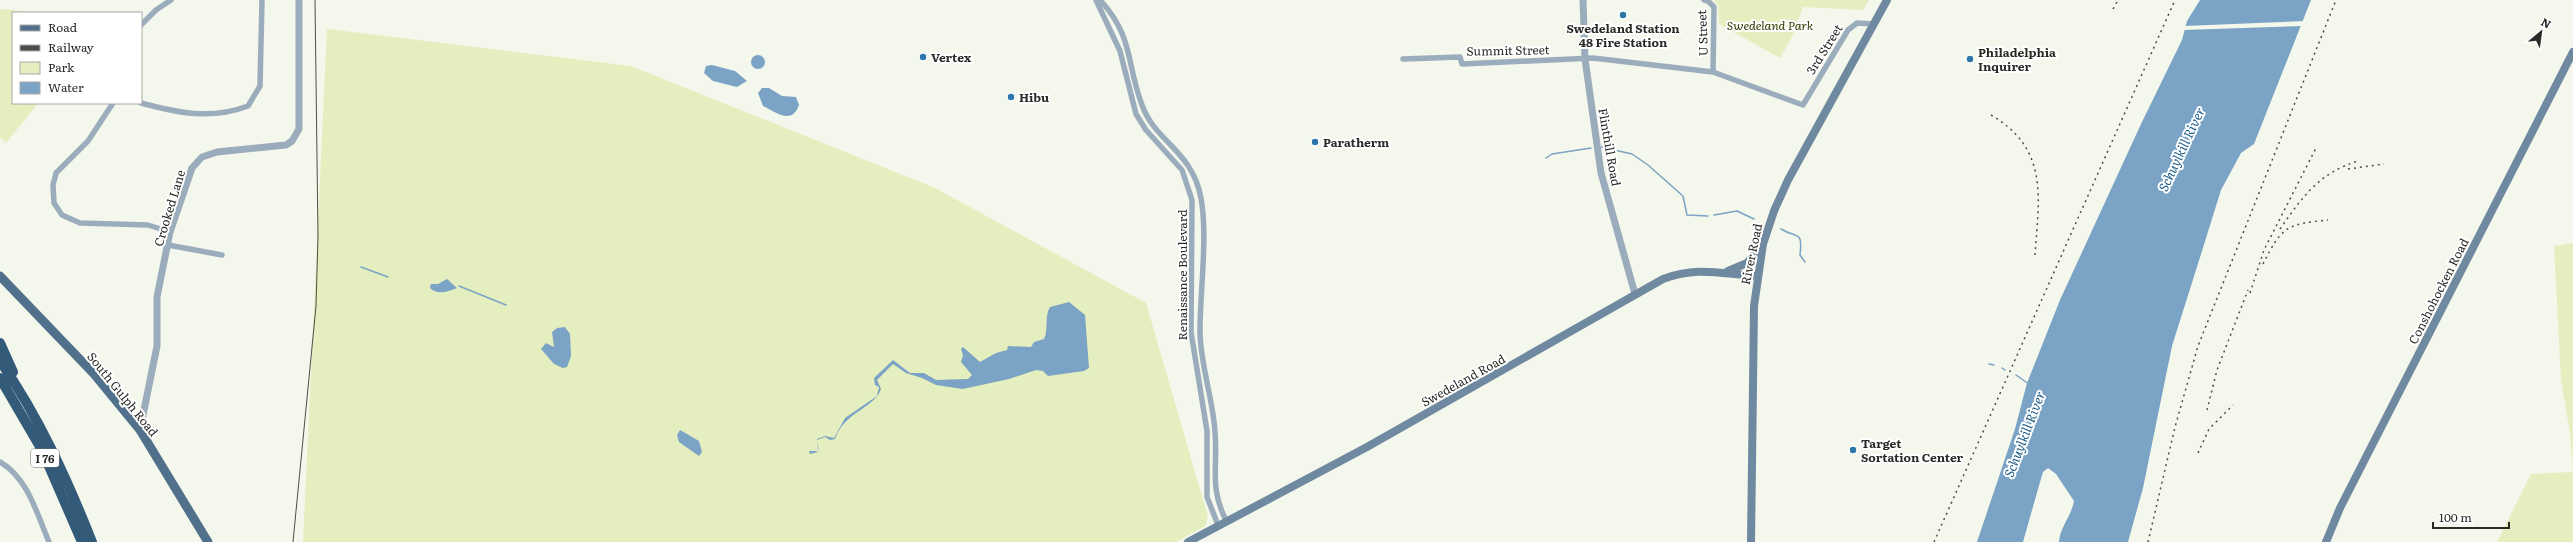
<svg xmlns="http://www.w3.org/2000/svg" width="2573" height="542" viewBox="0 0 2573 542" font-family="Literata,serif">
<rect width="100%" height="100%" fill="#f4f7eb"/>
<!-- green -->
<path fill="#e5eebf" d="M1713 0H1869L1863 10 1803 7 1792 37 1780 58 1719 24 1718 5Z
M0 9 49 13H13V103H38L6 143 0 137Z
M327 29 631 66 935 188 1146 303 1208 517 1205 526 1176 542H303Z
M2573 243V542H2497L2531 474 2573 472 2570 433 2561 380 2554 246Z"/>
<!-- water -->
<path fill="#7aa3c5" d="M2200 0H2311L2254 144 2241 153 2221 190 2202 251 2172 346 2143 488 2128 542H2059C2060 527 2071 517 2074 501L2056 474 2048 468 2043 472 2040 482 2023 542H1977L2015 429 2027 383 2060 300 2141 124 2182 40 2187 21Z
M751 62a7 7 0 1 1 14 0a7 7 0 1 1-14 0Z
M712 65 735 71 747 81 737 87 713 81 704 73 706 66Z
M762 88H769L782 96 796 97 799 105C792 125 777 113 763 106L758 93Z
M447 279 457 288C449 291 438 296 430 288L431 284H438Z
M1069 302 1085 315 1089 368 1084 371 1048 376 1043 371 1036 370 1009 379 963 389 936 385 922 378 906 373 893 364 877 380 881 389C875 408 844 412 835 439L830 440 825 437 817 440C818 449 822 452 810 454L809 451H818L817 439 825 436 834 438 845 418 877 396 879 387 875 385 874 378 893 360 910 373H924L936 380 968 379 972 375 961 362 963 355 961 349 963 347 980 362 996 353 1007 350 1008 346 1031 347 1034 342 1044 339C1049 328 1044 317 1050 307Z
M565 327 570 334 571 356 567 367 563 368 554 364 541 349 546 343 554 347 552 332 557 328Z
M680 430 699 441 702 452 699 456 679 442 677 435Z"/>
<!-- pier -->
<path fill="#f4f7eb" d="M2305 21 2304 26 2183 30 2184 26Z"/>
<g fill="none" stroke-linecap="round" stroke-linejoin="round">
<!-- stream -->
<path stroke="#7aa3c5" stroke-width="1.5" d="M1601 147 1632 154 1648 165 1683 196 1687 215 1708 216
M1546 158 1552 154 1591 148
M1714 215 1737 211 1754 219
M1781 229C1797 239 1803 229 1800 255L1805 262
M361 267 388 277
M459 286 506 305
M1989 364 1994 365
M2002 368 2005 370
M2016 375 2029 384"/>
<!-- minor -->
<path stroke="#9badbc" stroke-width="5.5" d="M1096 0 1120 51 1136 114 1146 130 1182 170 1192 200 1191 332 1207 431V497L1218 525
M1100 0C1134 37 1126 63 1142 105 1155 142 1192 150 1201 198 1208 236 1200 291 1200 331 1200 364 1213 398 1215 432 1218 466 1209 488 1226 520
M1704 0 1708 1 1714 7 1713 72
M141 25 156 10 171 0
M1403 59 1460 57 1462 64 1593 58 1713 72 1803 105 1848 30 1857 23 1874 24
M113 103 88 141 56 173 53 185 54 203 62 215 80 223 148 225 170 232
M141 103C178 113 211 120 248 106L260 86 262 0
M168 245 222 255
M0 462C28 478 37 514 49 542"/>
<!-- tertiary -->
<path stroke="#9badbc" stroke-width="7" d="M1583 0 1585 59 1601 173 1635 294
M140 430 157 346V297L170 232 192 168 202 157 217 152 286 145 292 141 299 129V0"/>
<!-- secondary -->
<path stroke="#6f89a0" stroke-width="8" d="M1728 271 1747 263 1761 246
M1188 542 1367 447 1663 279C1698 266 1721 274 1757 276
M1751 542 1754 306 1763 244 1774 211 1788 180 1887 0
M2326 542 2340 508 2573 52"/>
<!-- primary -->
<path stroke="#50708b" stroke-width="9" d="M0 276 94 374 140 430 208 542"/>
<!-- motorway -->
<path stroke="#345a79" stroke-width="10" d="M0 343 13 372
M0 361C39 417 67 479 92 542
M0 378 42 450 82 542"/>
<!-- tram -->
<path stroke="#4c4e48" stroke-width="1" d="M293 542 316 306 318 237 315 0"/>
<!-- rail -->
<path stroke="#4c4e48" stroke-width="1.5" stroke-dasharray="2 4" stroke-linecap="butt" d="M2113 9 2118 0
M1991 115C2049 149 2039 197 2035 255
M2348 169 2384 164
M2280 229C2303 196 2319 173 2358 161
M2263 264C2282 226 2287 224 2328 220
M2250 293 2264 250 2317 146
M2207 410 2217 370 2248 290
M2198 453 2209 429 2233 405
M1934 542 2175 0
M2148 542 2175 427 2198 346 2336 0"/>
</g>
<!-- markers -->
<g fill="#2e76aa" stroke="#fff" stroke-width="1.5">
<circle cx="1623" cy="15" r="4"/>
<circle cx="923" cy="57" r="4"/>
<circle cx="1970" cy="59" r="4"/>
<circle cx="1011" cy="97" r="4"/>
<circle cx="1315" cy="142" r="4"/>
<circle cx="1853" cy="450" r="4"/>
</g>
<g text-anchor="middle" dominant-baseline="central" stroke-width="4" stroke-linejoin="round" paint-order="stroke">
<!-- shield labels -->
<rect fill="#fff" stroke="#6a6b68" stroke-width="1" x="31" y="449" width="28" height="18" rx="3"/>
<g font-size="11" font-weight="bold" fill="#2a2b27">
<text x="45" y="458">I 76</text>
</g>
<!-- park labels -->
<g font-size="12" font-style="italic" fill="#333a00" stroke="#fff">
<text x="1770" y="25">Swedeland Park</text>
</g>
<!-- poi labels -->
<g font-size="12" font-weight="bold" fill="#2a2b27" stroke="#fff" text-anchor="start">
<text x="1623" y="28" text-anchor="middle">Swedeland Station<tspan x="1623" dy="14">48 Fire Station</tspan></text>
<text x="1978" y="52">Philadelphia<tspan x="1978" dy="14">Inquirer</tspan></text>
<text x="931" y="57">Vertex</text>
<text x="1019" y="97">Hibu</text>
<text x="1323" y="142">Paratherm</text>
<text x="1861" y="443">Target<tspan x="1861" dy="14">Sortation Center</tspan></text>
</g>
<!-- street labels -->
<g font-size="12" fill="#2a2b27" stroke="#fff">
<text transform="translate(1702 33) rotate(-92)">U Street</text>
<text transform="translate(1824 49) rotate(-58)">3rd Street</text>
<text transform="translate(1508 50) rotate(-1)">Summit Street</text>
<text transform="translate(1610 147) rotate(80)">Flinthill Road</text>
<text transform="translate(169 208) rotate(-73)">Crooked Lane</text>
<text transform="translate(1751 254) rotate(-78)">River Road</text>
<text transform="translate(1182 275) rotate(-90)">Renaissance Boulevard</text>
<text transform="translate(2438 291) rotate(-63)">Conshohocken Road</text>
<text transform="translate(1463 380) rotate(-29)">Swedeland Road</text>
<text transform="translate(123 394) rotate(51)">South Gulph Road</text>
</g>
<!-- water labels -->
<g font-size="13" font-style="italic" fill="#1d5c89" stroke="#fff">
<text transform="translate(2181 149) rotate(-65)">Schuylkill River</text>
<text transform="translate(2024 434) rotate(-69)">Schuylkill River</text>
</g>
</g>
<!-- legend -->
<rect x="12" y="12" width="130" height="92" fill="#ffffff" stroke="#aaaaa9"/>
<rect x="20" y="25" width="20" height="6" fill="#50708b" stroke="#aaaaa9"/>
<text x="48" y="32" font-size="12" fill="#2a2b27">Road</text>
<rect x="20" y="45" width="20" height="6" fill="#4c4e48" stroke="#aaaaa9"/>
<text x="48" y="52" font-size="12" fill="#2a2b27">Railway</text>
<rect x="20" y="62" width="20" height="12" fill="#e5eebf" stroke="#aaaaa9"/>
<text x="48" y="72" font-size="12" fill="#2a2b27">Park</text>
<rect x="20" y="82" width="20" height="12" fill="#7aa3c5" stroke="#aaaaa9"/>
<text x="48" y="92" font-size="12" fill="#2a2b27">Water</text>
<!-- north arrow -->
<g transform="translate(2541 32) rotate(29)" stroke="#ffffff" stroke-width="3" paint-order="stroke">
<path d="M0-3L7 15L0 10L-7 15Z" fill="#2a2b27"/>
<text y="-6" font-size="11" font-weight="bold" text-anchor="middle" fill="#2a2b27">N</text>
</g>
<!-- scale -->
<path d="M2433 522v6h76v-6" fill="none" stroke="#2a2b27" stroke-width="2"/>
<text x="2439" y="522" font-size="12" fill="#2a2b27" stroke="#ffffff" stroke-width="3" paint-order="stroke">100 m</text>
</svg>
